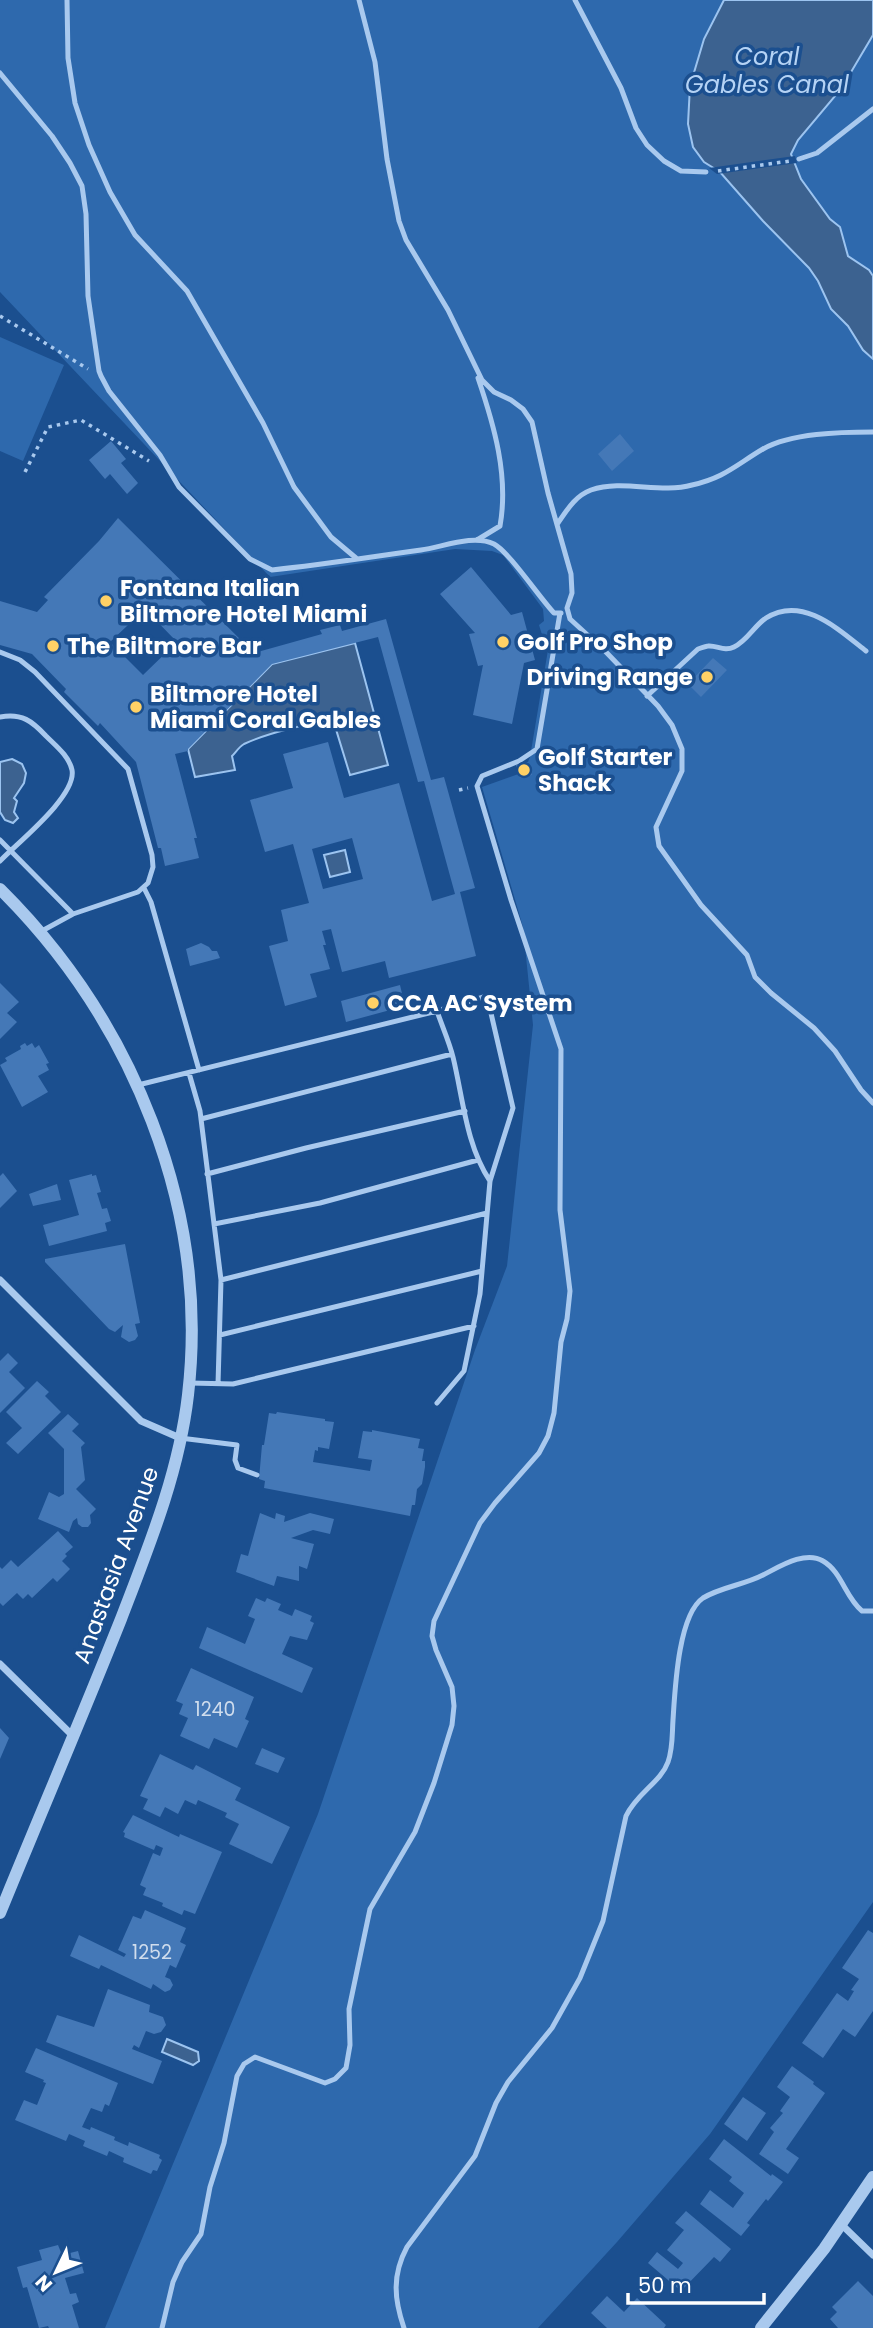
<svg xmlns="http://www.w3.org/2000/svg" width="873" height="2328" viewBox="0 0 873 2328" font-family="Poppins,sans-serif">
<rect width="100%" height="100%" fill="#1b4f8f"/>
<!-- green -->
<path fill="#2e69ad" d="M0 0H873V1902L710 2134 617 2242 538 2328H105L318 1814 475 1350 507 1266 533 1025 523 927 482 787 524 772 530 757 549 644 544 641 539 625 544 621 543 609 503 555 492 551 455 549 270 577 0 292Z
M0 337 64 365 23 461 0 451Z"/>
<!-- water -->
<path fill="#3c6290" stroke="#9cc4f0" stroke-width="2" d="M724 0H873V35L841 89 798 140 791 154 801 179 830 219 840 227 848 256 869 270 873 276V359L863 350 848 326 831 309 818 281 809 268 763 221 720 172 704 162 693 147 688 124 690 86 704 39Z
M355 643 388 765 350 775 334 723C314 720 263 735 244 744 239 747 236 752 232 756L235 770 195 777 188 749 272 664Z
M12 759 22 764 26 773 24 783 14 798 17 801 14 812 18 818 13 823 5 820 0 812V762Z
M345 850 350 872 330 877 324 855Z
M167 2039 198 2052 199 2061 193 2065 162 2052Z"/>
<!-- pier -->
<path fill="#1b4f8f" d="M795 156 797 163 717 174 709 168Z"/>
<!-- building -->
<path fill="#4478b7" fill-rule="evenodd" d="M620 434 634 451 612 471 598 454Z
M111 441 126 459 121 463 138 483 127 494 110 474 105 479 89 460Z
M118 518 254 653 322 634 320 630 340 625 342 631 386 619 431 780 444 777 475 888 460 892 476 956 389 978 385 961 342 972 331 929 322 931 326 945H323L330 969 310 974 317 997 285 1006 269 946 288 941 281 910 309 903 293 844 265 852 250 800 293 788 283 754 328 742 344 798 399 783 432 901 455 894 424 781 418 782 378 637 272 664 188 749V751L175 754 197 838H194L199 858 165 866 161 848H158L136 762 100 723 98 726 64 692 66 689 32 654 0 645V601L37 612 48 600 44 597 99 541ZM145 609 177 642 143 675 110 642ZM352 838 363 879 323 889 312 849Z
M471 567 511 615 522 612 535 660 524 663 512 724 473 715 483 665 478 666 469 634 475 633 440 594Z
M713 658 727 670 701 697 688 684Z
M528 762 532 775 520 778 516 765Z
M201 943 209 947 212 951H217L220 958 190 966 186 949Z
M0 983 19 1002 7 1013 17 1022 0 1039Z
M400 985 405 1006 346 1022 341 1001Z
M25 1043 27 1046 32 1043 35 1048 39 1045 49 1063 46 1064 49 1070 38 1076 48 1092 22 1107 0 1065 7 1061 5 1058 21 1049 20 1046Z
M3 1173 17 1191 0 1208V1176Z
M92 1174V1176L96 1175 101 1192 97 1193 102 1209 107 1208 111 1221 105 1223 107 1231 49 1246 43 1225 79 1215 69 1180Z
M57 1184 61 1200 33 1206 29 1194Z
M125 1244 140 1323 135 1324 138 1336 135 1340 129 1342 121 1337 123 1325 115 1332 109 1329 45 1262V1259Z
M8 1353 18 1363 9 1372 25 1388 0 1413V1361Z
M37 1381 49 1392 45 1396 61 1412 18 1454 6 1443 22 1428 6 1412Z
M277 1412 325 1419V1421L334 1422 329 1449 318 1447V1451L315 1450 313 1462 370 1471 372 1460 358 1458 363 1431 372 1432V1430L420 1439 418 1448 424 1449 422 1461H425V1467L422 1484 417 1489 415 1505H412L410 1516 264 1488 265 1481 259 1479 262 1445H264L269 1413 276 1414Z
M68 1414 79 1424 72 1431 85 1443 81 1447 85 1480 76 1489 96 1509 90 1515 91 1523 88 1527H82L78 1524 77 1518 73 1521 69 1532 38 1519 49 1492 59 1497 64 1494V1449L48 1433Z
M260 1513 275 1519 276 1513 285 1516 284 1522 310 1513 334 1519 330 1534 313 1530 291 1538 314 1544 307 1569 299 1566V1581L277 1576 274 1586 236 1572 241 1554 248 1556Z
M58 1531 73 1547 65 1554 67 1556 62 1561 70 1569 57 1582 53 1578 32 1598 28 1594 23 1599 17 1593 3 1606 0 1603V1567L2 1569 11 1560 18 1567Z
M256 1598 265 1602 267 1598 281 1604 278 1610 292 1616 295 1609 312 1616 310 1621 314 1623 307 1640 290 1636 282 1654 313 1668 302 1693 199 1648 207 1627 245 1644 255 1619 248 1616Z
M191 1668 254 1697 245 1719 249 1721 237 1748 214 1738 209 1749 180 1736 188 1718 179 1714 183 1704 176 1701Z
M0 1728 9 1738 0 1759Z
M262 1748 285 1758 278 1773 255 1764Z
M160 1754 193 1770 196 1765 241 1788 235 1800 290 1827 272 1864 229 1844 239 1824 225 1817 227 1813 198 1800 196 1805 185 1800 178 1814 165 1807 160 1817 143 1809 148 1799 140 1796Z
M133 1815 179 1837 180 1834 222 1852 195 1914 184 1910 182 1915 162 1906 163 1903 143 1895 146 1888 140 1885 153 1853 160 1856 163 1848 156 1845 154 1850 124 1837 125 1833 123 1832Z
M145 1910 186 1928 180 1942 186 1945 176 1968 170 1965 165 1977 170 1979 173 1985 170 1990 165 1992 153 1984 151 1989 101 1965 99 1969 70 1956 79 1935 124 1957 126 1954 118 1950 133 1916 141 1919Z
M868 1930 873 1933V2011L855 2037 843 2029 823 2058 802 2043 837 1993 848 2001 854 1991 851 1990 859 1979 842 1968Z
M108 1989 150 2005 149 2012 163 2017 166 2025 161 2032 154 2034 146 2031 139 2048 134 2045 132 2049 162 2061 153 2084 46 2042 57 2015 94 2027Z
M36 2048 118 2083 109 2106 105 2104 102 2112 91 2108 82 2127 90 2130 91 2127 115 2137 114 2140 128 2146 129 2142 160 2155 159 2158 162 2160 157 2171 153 2170 151 2174 123 2162 124 2158 109 2151 107 2156 83 2146 85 2141 69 2134 66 2141 15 2120 24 2100 37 2105 46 2083 43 2082 44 2080 25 2072Z
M792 2066 814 2082 813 2084 825 2093 786 2149 799 2158 788 2174 759 2154 774 2132 770 2128 783 2113 780 2111 790 2097 777 2087Z
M743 2097 766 2113 747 2141 724 2124Z
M724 2139 771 2176 772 2174 783 2182 768 2201 766 2199 747 2223 750 2225 741 2236 700 2204 710 2190 733 2208 744 2193 729 2181 732 2177 709 2159Z
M686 2211 731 2249 720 2262 714 2257 681 2291 648 2263 657 2252 678 2269 683 2263 667 2250 684 2230 675 2223Z
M58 2245 62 2255 78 2251 84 2273 65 2278 70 2294 76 2293 79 2302 72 2305 79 2328H49L48 2326 39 2328 27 2287 23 2288 17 2267 42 2260 39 2250Z
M858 2281 873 2296V2328H838L830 2319 837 2312 832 2307Z
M607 2296 624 2312 637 2298 666 2325 664 2328H607L591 2313Z"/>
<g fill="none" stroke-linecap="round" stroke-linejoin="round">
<!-- path -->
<path stroke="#a9c9ee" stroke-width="3.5" stroke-dasharray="3.5 5" stroke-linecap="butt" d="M718 171 790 161
M0 316 88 369
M25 472 48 427 81 420 149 461
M459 790 468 788"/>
<!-- service -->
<path stroke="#a9c9ee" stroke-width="5" d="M67 0 68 58 75 103 89 145 110 192 135 235 187 291 263 423 294 487 331 537 356 558
M359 0 375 62 387 159 399 221 406 240 448 310 482 380 494 392 511 400 523 409 532 422 548 493 571 574 572 593 567 608 570 619 605 651 658 706 672 725 682 749V771L656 827 659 846 701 905 747 955 755 977 771 993 814 1028 835 1051 861 1090 873 1103
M575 0 621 88 636 128 647 145 664 161 681 171 706 172
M0 73 52 136 70 163 82 186 86 214 88 296 99 371 101 376 109 391 160 455 179 487 250 559 272 570C321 565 371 557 421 550 443 547 473 534 494 544 509 552 539 597 554 613H561
M799 159 817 153 873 109
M558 523C567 510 575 496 591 490 623 479 660 494 692 485 724 478 736 465 763 449 791 433 841 432 873 432
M477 540 500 526C509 476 494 425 478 378
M0 652 20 660 35 672 128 769 152 855 153 867 148 883 138 892 73 914 40 932
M647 696 698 649C698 649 707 646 708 646 717 645 724 652 734 647 747 641 754 626 766 618 802 595 838 629 866 651
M0 717C22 713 32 721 46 736 56 746 69 756 72 770 77 796 17 843 0 861
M0 840 73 914
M144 888 151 902 199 1070
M437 1011C442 1026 449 1041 453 1057 463 1098 466 1145 490 1181
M189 1073 200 1111 221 1280 218 1384
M138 1085 437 1011 487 996 513 1108 490 1181 480 1294 464 1371 437 1403
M201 1119 452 1054
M207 1174 306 1148 465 1111
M214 1224 320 1203 478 1160
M221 1280 487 1213
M220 1335 482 1271
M190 1383 233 1384 474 1326
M180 1438 237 1445 235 1460 238 1468 257 1475
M162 2328 173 2282 182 2262 201 2234 210 2187 224 2143 237 2076 244 2064 255 2057 325 2083 335 2079 346 2068 350 2045 349 2009 370 1909 415 1832 434 1783 452 1725 454 1706 452 1687 436 1650 432 1636 434 1621 480 1523 495 1503 539 1453 548 1436 554 1413 561 1342 567 1319 570 1291 560 1210 561 1049 511 900 477 786 482 776 519 761 537 749 560 613
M404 2328C394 2299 392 2275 407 2247L475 2156 496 2103 508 2082 552 2028 580 1978 603 1921 626 1816C637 1793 661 1782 668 1762 673 1748 672 1734 673 1720 675 1690 678 1615 703 1598 721 1587 744 1585 763 1575 779 1567 805 1550 823 1561 842 1572 845 1597 862 1611H873"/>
<!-- minor -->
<path stroke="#a9c9ee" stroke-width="7" d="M0 1280 141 1421 180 1438
M0 1664 73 1736
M842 2225 873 2255"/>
<!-- tertiary -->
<path stroke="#a9c9ee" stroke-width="12" d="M0 889C132 1020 210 1208 188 1395 179 1473 149 1546 121 1619 82 1717 40 1815 0 1913
M761 2328 824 2249 873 2177"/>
</g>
<!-- markers -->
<g fill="#ffd166" stroke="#1b4f8f" stroke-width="2.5">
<circle cx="106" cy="601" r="7"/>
<circle cx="503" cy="642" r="7"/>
<circle cx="53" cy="646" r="7"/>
<circle cx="707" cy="677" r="7"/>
<circle cx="136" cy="707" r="7"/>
<circle cx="524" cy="770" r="7"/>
<circle cx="373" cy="1003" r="7"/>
</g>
<g text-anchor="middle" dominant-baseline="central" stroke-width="7" stroke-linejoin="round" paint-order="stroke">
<!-- number labels -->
<g font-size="19" fill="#d0dded">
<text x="215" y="1709">1240</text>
<text x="152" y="1952">1252</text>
</g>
<!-- poi labels -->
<g font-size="23" font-weight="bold" fill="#fff" stroke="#1b4f8f" text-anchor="start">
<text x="120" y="588">Fontana Italian<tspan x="120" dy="26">Biltmore Hotel Miami</tspan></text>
<text x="517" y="642">Golf Pro Shop</text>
<text x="67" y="646">The Biltmore Bar</text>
<text x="693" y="677" text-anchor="end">Driving Range</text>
<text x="150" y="694">Biltmore Hotel<tspan x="150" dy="26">Miami Coral Gables</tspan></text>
<text x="538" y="757">Golf Starter<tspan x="538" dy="26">Shack</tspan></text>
<text x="387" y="1003">CCA AC System</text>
</g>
<!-- street labels -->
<g font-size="23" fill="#fff" stroke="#1b4f8f">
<text transform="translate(116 1565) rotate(-70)">Anastasia Avenue</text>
</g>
<!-- water labels -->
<g font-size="24" font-style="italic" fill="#b5d3f5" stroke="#1b4f8f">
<text x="767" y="56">Coral<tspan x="767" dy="28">Gables Canal</tspan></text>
</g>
</g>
<!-- north arrow -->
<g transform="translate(56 2272) rotate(227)" stroke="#1b4f8f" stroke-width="5" paint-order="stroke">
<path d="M0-5L12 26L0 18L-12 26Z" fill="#ffffff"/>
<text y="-10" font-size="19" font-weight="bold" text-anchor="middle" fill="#ffffff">N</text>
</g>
<!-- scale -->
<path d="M628 2293v10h136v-10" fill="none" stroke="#ffffff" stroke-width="3.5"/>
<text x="638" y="2293" font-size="21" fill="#ffffff" stroke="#1b4f8f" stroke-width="5" paint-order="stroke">50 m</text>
</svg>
